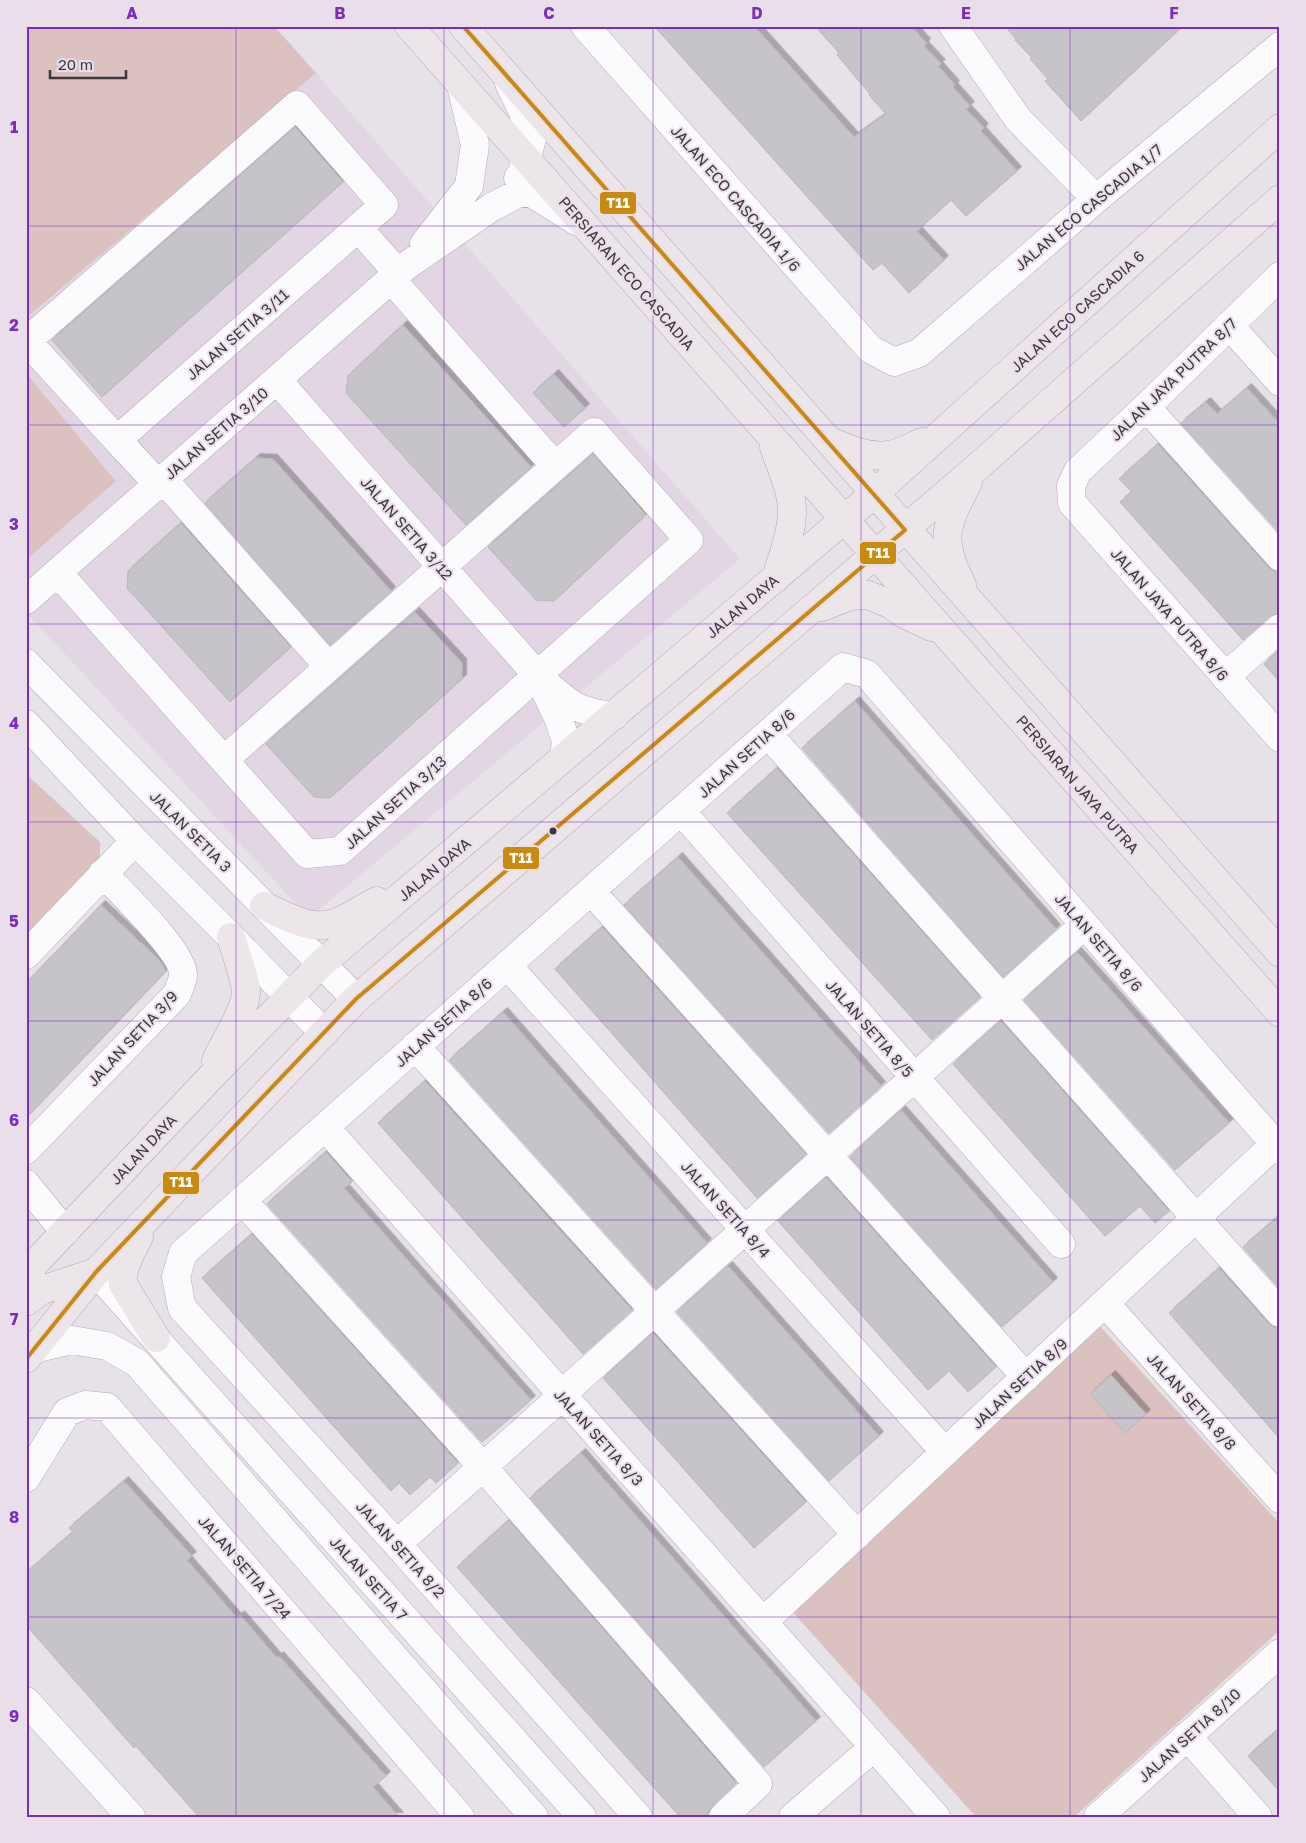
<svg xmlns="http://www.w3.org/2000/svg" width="1306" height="1843" viewBox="0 0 1306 1843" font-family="'Golos Text',sans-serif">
<defs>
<filter id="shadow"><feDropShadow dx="4.5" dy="-4.5" stdDeviation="0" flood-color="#0004"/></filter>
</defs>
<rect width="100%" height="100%" fill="#e7e1e8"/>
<!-- built -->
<path fill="#e2d6e4" d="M316 73 740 559 309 918 26 612V560L116 480 26 373V318Z"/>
<!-- green -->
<path fill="#dbc1c0" d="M26 26H274L316 73 26 318Z
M26 373 116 481 26 560Z
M26 774 100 842V860L26 936Z
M1097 1323 1280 1524V1630L1074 1817H976L790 1609Z"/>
<!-- building -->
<path fill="#c6c3c9" stroke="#b8b6bb" filter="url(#shadow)" d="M654 26H754L854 137 886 114 869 95 870 94 837 55 839 53 815 26H911L926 43 924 46 941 64 938 66 955 85 953 87 970 106 966 109 984 128 981 131 1017 171 966 216 951 200 917 231 944 260 909 293 882 263 873 270Z
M1005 26H1183L1081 121 1045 81 1048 79 1030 59 1032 58 1015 40 1016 39Z
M295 127 343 182 102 397 52 340Z
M403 325 531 467 466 525 346 393 348 376Z
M554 374 585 408 564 427 533 393Z
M1247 388 1280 424V533L1181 423 1206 402 1217 414Z
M1158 444 1268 567 1275 572H1280V613L1270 616 1243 640 1120 502 1132 492 1119 479Z
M593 454 646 515 554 601 536 600 488 547Z
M256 458 273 459 391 591 330 645 205 503Z
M181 523 291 647 230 702 127 588 128 571Z
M415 612 462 663V679L330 798 314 797 266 744Z
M1280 649V682L1264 664Z
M855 701 1056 929 1003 977 802 748Z
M777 768 980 997 932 1040 727 813Z
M678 857 881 1086 829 1133 624 905Z
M101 905 160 961 166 971 26 1118V983Z
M602 927 806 1154 757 1198 555 969Z
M1077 952 1229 1123 1175 1170 1024 1000Z
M503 1012 707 1243 656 1289 449 1060Z
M1001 1021 1169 1211 1155 1223 1140 1206 1105 1236 953 1064Z
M425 1081 632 1310 583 1354 378 1123Z
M901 1110 1053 1282 1002 1327 850 1157Z
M326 1152 352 1182 344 1188 531 1400 482 1442 267 1204Z
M826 1177 996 1367 968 1392 949 1371 928 1390 778 1221Z
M1280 1215V1289L1243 1247Z
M252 1234 458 1463 436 1483 430 1477 410 1495 399 1483 391 1491 202 1278Z
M728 1266 879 1436 829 1481 677 1312Z
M1219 1268 1268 1323 1275 1328H1280V1439L1169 1313Z
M653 1333 806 1502 754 1548 603 1378Z
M1111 1375 1146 1414 1125 1433 1090 1394Z
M581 1453 816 1721 764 1767 530 1498Z
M124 1481 192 1556 187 1560 237 1618 240 1615 277 1658 279 1656 386 1776 373 1787 399 1817H199L136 1746 134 1748 26 1625V1573L73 1532 69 1528Z
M509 1520 736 1783 712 1806 708 1812V1817H680L457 1567Z
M1280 1728V1792L1248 1756Z"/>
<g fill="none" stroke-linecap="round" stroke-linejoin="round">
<!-- minor casing -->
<g stroke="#b1adb2" stroke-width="29">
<path id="minor" d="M585 26 870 349 894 362 919 353 1096 199 1280 46
M953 26 1018 119 1096 199
M509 83 522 110 532 139 522 173 518 178
M358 228 398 273
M424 244 469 186 475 145 461 85
M1280 276 1146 407 1078 471 1071 486 1072 503 1280 738
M391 279 555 466
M1229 325 1280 382
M277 380 538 676C566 701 574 712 614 716
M1146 407 1280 557
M117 440 27 341 297 105 384 205 117 440 158 484
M164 480 329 667
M58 573 307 854 340 851 689 540 594 432 224 760
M26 600 406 266 492 207 517 194 530 192 576 221
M26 663 356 999
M1225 677 1280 628
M543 686 559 720 566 741 564 757
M26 724 135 841 231 937 324 1033
M768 734 1280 1313
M681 811 1061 1244
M591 891 1026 1377
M26 955 135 841
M507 965 945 1452
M415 1046 857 1535
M325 1127 936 1817
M26 1150 177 994C179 988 183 981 183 975 184 952 120 892 103 873
M26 1184 65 1232
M242 1200 483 1467 758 1784 723 1817
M96 1272 582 1817
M1105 1303 1280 1499
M33 1349 72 1340 107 1346 137 1363 534 1817
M561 1395 1084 925
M26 1478 67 1412 85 1405 107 1407 460 1817
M397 1544 562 1396
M763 1622 1275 1144
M26 1701 131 1817
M1187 1736 1258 1817
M638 1817 397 1544 182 1308 176 1277 183 1253 843 667 867 674 1280 1150
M793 1817 874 1747
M1098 1817 1280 1653"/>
</g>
<!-- major casing -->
<g stroke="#b3a7ae" stroke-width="29">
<path id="major" d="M409 26 1280 1013
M463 26 1280 953
M830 441C848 449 868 458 888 455 899 454 911 447 922 442
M774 447C781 468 793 492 792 514 791 536 782 558 776 578
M962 585C939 539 945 526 968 483
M822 607 850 596 868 595 890 604 904 614 931 627
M264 906C294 919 314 935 346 918 357 913 366 906 377 901
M216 1061C223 1043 248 1007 246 990 243 972 236 954 231 937
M139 1237C132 1251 121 1268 123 1284L156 1338
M26 1277 36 1262 209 1079 321 964 874 494 1280 128
M26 1302 42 1290 96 1272
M26 1359 96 1272 356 999 974 470 1280 199"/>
</g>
<!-- minor -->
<use href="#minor" stroke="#fbfafc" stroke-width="28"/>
<!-- major -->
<use href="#major" stroke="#ece5e9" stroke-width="28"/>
<!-- bus-1 casing -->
<g stroke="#eadeeb" stroke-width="8">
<path id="bus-1" d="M26 1359 96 1272 356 999 905 530 463 26"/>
</g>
<!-- bus-1 -->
<use href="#bus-1" stroke="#c88a0f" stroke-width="4"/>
</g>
<!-- grid -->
<path fill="none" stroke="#7b2cbf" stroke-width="1" stroke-opacity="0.55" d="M236 26V1817M444 26V1817M653 26V1817M861 26V1817M1070 26V1817M26 226H1280M26 425H1280M26 624H1280M26 822H1280M26 1021H1280M26 1220H1280M26 1418H1280M26 1617H1280"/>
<!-- markers -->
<circle fill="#3c373d" stroke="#eadeeb" stroke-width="2" cx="553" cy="831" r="4.5"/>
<g text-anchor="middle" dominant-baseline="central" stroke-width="4" stroke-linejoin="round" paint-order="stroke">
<!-- street labels -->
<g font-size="15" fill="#3c373d" stroke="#eadeeb">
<text transform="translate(736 198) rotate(49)">JALAN ECO CASCADIA 1/6</text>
<text transform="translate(1088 207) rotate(-40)">JALAN ECO CASCADIA 1/7</text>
<text transform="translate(627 273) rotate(49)">PERSIARAN ECO CASCADIA</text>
<text transform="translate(1077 311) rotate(-42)">JALAN ECO CASCADIA 6</text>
<text transform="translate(237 334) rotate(-41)">JALAN SETIA 3/11</text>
<text transform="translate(1173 379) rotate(-44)">JALAN JAYA PUTRA 8/7</text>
<text transform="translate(216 433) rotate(-41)">JALAN SETIA 3/10</text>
<text transform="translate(407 528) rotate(49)">JALAN SETIA 3/12</text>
<text transform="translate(742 606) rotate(-40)">JALAN DAYA</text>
<text transform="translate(1170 614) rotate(49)">JALAN JAYA PUTRA 8/6</text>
<text transform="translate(746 753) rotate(-42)">JALAN SETIA 8/6</text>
<text transform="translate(1078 784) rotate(49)">PERSIARAN JAYA PUTRA</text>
<text transform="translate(395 802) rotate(-42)">JALAN SETIA 3/13</text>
<text transform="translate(191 831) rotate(45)">JALAN SETIA 3</text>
<text transform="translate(434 869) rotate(-40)">JALAN DAYA</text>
<text transform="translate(1099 942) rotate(49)">JALAN SETIA 8/6</text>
<text transform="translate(443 1022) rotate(-42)">JALAN SETIA 8/6</text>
<text transform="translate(870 1028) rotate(49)">JALAN SETIA 8/5</text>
<text transform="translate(132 1038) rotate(-47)">JALAN SETIA 3/9</text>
<text transform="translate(143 1149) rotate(-47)">JALAN DAYA</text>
<text transform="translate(726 1209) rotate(48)">JALAN SETIA 8/4</text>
<text transform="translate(1019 1383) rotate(-43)">JALAN SETIA 8/9</text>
<text transform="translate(1192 1401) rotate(48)">JALAN SETIA 8/8</text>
<text transform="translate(599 1437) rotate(48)">JALAN SETIA 8/3</text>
<text transform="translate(401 1549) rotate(48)">JALAN SETIA 8/2</text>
<text transform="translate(245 1567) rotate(49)">JALAN SETIA 7/24</text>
<text transform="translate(369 1578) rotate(48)">JALAN SETIA 7</text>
<text transform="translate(1189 1735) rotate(-42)">JALAN SETIA 8/10</text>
</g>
</g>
<g stroke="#eadeeb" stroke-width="2">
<rect x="599" y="191" width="38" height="24" rx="5" fill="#c88a0f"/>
<rect x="859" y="541" width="38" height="24" rx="5" fill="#c88a0f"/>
<rect x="502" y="846" width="38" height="24" rx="5" fill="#c88a0f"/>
<rect x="162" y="1171" width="38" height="24" rx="5" fill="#c88a0f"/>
</g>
<g font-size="14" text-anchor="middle" font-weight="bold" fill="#fff">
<text x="618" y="208">T11</text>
<text x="878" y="558">T11</text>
<text x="521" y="863">T11</text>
<text x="181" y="1187">T11</text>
</g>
<!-- border -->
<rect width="1306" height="1843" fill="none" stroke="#eadeeb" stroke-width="55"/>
<!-- scale -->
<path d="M50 70v8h76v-8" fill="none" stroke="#3c373d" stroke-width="2.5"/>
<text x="58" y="70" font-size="15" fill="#3c373d" stroke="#eadeeb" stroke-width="4" paint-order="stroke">20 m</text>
<rect x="28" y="28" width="1250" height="1788" fill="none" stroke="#7b2cbf" stroke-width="2"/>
<g font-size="16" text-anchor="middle" font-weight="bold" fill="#7b2cbf">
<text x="132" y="19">A</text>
<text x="340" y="19">B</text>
<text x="549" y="19">C</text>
<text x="757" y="19">D</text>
<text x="966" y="19">E</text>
<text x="1174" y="19">F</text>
<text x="14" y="133">1</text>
<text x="14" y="331">2</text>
<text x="14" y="530">3</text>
<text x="14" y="729">4</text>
<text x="14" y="927">5</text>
<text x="14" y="1126">6</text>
<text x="14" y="1325">7</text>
<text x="14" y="1523">8</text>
<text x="14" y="1722">9</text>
</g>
</svg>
